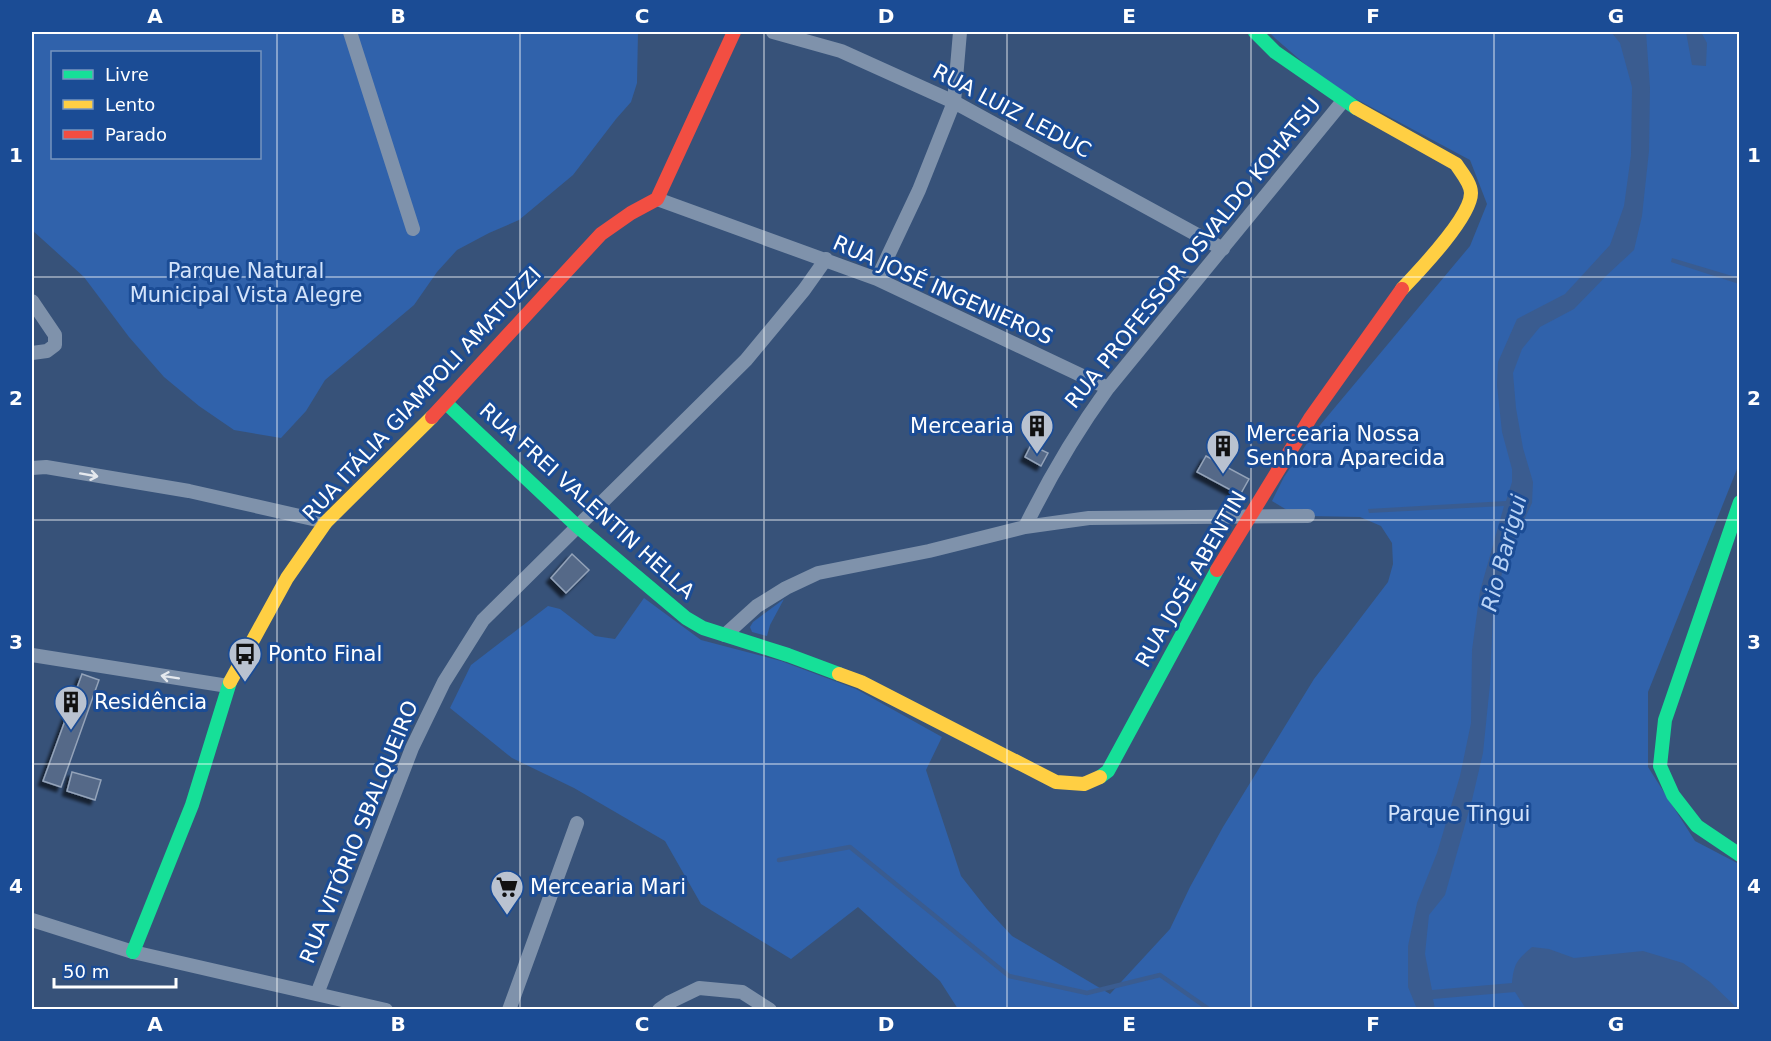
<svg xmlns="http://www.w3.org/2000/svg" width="1771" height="1041" viewBox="0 0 1771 1041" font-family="'DejaVu Sans',sans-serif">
<defs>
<filter id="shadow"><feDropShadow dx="-4.5" dy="4.5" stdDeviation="1.5" flood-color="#0009"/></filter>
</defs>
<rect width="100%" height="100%" fill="#375279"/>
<!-- green -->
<path fill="#3062ab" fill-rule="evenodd" d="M32 32H638L637 83 631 102 616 119 573 175 519 220 489 233 457 250 437 272 414 305 325 380 306 411 281 438 234 430 199 406 164 377 129 337 84 277 32 230ZM52 52H260V158H52Z
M1269 32H1739V464L1648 692V767L1695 841 1739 864V1009H958L940 981 858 907 791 959 701 904 665 841 574 788 512 758 450 708 471 665 548 606 560 609 595 636 615 639 644 598 701 640 781 661 856 689 942 737 926 770 961 876 987 909 1012 936 1110 994 1170 929 1190 887 1223 827 1314 679 1388 582 1393 564 1392 543 1381 526 1360 517 1308 516 1287 510 1272 501 1284 477 1316 430 1470 246 1487 204 1470 160 1328 84 1276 39Z
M784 599 770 625 767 636 752 632 750 627 753 622Z"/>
<!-- water -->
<path fill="#3a5c90" d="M1611 32H1646L1650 88 1649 151 1642 216 1634 250 1607 275 1574 309 1540 327 1522 349 1513 373 1516 408 1523 448 1533 482 1532 503 1505 560 1493 613 1490 684 1483 753 1472 800 1445 895 1429 915 1425 954 1432 990 1512 983C1514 963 1517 960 1532 947L1549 949 1574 958 1643 951 1683 963 1710 982 1738 1009H1526L1515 992 1433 999 1435 1009H1417L1408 987V946L1417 903 1437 853 1460 776 1471 723 1472 650 1480 591 1504 506 1369 513 1368 509 1506 501 1512 482V469L1502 432 1497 385 1498 362 1517 319 1565 294 1610 245 1624 206 1631 155 1632 87 1620 43Z
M1686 32H1701L1707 43 1706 66 1692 65Z
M1672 258 1739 278V284L1671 262Z"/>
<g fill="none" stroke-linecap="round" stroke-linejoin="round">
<!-- stream -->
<path stroke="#3a5c90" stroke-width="4.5" d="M779 860 850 847 1009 976 1087 993 1160 975 1210 1010"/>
</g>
<!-- building -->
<path fill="#546988" stroke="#94a3b9" stroke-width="1.5" filter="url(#shadow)" d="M1031 445 1048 453 1041 466 1025 457Z
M1206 456 1249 479 1240 495 1197 472Z
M572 554 589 570 566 593 551 578Z
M82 674 99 680 61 787 43 781Z
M72 772 101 780 95 800 67 791Z"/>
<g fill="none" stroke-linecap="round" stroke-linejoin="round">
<!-- street -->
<path stroke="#7f92ab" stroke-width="14" d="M350 32 413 229
M773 32 841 51 954 102 1223 249
M657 199 877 279 1108 388
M877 279 919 190 954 102 960 32
M32 301 55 335V345L47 351 32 353
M32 468 46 467 189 491 326 522
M1025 527C1049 478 1076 432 1108 388L1343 101
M725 635 757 606 786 588 818 573 929 551 1025 527 1089 518 1308 516
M32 655 228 686
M32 920 133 952 386 1010
M317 994 412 748 444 682 483 620 746 360 804 290 826 259
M509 1010 577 823
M659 1010 670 1002 699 988 742 992 770 1010"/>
<!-- fast -->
<path stroke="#16e098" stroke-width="14" d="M1255 32 1275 52 1356 108
M446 403 578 527 686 618 703 628 788 655 839 674
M1740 502 1665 720 1660 766 1673 795 1697 826 1740 855
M1100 777 1108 771 1217 570
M133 952 192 805 230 682"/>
<!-- slow -->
<path stroke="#ffcf43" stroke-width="14" d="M1356 108 1456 164C1461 172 1471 183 1471 193 1471 217 1419 271 1402 289
M839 674 861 682 1056 782 1084 784 1100 777
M230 682 287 578 326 522 432 417"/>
<!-- jam -->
<path stroke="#f24e42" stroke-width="14" d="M432 417 601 234 631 213 657 199 734 32
M1217 570 1311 417 1402 289"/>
</g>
<!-- one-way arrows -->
<defs><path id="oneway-shaft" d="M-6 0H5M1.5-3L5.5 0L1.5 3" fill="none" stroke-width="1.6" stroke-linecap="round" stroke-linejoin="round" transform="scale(1.5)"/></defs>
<g stroke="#e5e9ee">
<use href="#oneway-shaft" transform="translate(89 475) rotate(10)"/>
<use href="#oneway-shaft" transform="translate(170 677) rotate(-171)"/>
</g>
<!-- grid -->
<path fill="none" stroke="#fff" stroke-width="1.5" stroke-opacity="0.55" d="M277 32V1010M520 32V1010M764 32V1010M1007 32V1010M1251 32V1010M1494 32V1010M32 277H1740M32 520H1740M32 764H1740"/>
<!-- icons -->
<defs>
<g id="building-pin" transform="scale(1.725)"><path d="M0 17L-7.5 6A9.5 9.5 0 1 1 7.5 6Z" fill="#b9c2d0" stroke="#1b4c95"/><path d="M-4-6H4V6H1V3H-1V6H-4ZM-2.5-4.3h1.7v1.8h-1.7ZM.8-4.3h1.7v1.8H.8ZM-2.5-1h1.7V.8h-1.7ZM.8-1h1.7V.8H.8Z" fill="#111"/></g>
<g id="bus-pin" transform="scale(1.725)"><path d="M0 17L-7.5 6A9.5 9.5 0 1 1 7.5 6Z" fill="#b9c2d0" stroke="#1b4c95"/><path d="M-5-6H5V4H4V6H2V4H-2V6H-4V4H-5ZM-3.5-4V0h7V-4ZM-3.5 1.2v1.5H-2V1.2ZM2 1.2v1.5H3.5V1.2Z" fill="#111"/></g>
<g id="supermarket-pin" transform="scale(1.725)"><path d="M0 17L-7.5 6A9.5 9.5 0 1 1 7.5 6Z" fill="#b9c2d0" stroke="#1b4c95"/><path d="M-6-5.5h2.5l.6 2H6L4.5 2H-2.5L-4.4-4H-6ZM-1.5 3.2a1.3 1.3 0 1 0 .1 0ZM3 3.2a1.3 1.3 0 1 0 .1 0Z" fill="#111"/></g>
</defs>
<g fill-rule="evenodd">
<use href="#building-pin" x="1037" y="426"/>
<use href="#building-pin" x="1223" y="446"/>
<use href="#bus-pin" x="245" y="654"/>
<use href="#building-pin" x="71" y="702"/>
<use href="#supermarket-pin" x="507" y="887"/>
</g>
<g text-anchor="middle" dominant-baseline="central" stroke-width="6" stroke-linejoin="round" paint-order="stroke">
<!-- street labels -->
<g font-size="21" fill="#fff" stroke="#1b4c95">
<text transform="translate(1012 111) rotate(28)">RUA LUIZ LEDUC</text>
<text transform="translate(1193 253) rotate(-51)">RUA PROFESSOR OSVALDO KOHATSU</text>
<text transform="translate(943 290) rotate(24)">RUA JOSÉ INGENIEROS</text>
<text transform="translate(422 394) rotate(-47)">RUA ITÁLIA GIAMPOLI AMATUZZI</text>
<text transform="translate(587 501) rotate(42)">RUA FREI VALENTIN HELLA</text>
<text transform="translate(1191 579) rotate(-60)">RUA JOSÉ ABENTIN</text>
<text transform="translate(359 832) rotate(-68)">RUA VITÓRIO SBALQUEIRO</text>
</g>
<!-- park labels -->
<g font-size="21" fill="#d4e4fb" stroke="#1b4c95">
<text x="246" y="271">Parque Natural<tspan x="246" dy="24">Municipal Vista Alegre</tspan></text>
<text x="1459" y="814">Parque Tingui</text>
</g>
<!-- poi labels -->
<g font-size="21" fill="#fff" stroke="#1b4c95" text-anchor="start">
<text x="1014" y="426" text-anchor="end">Mercearia</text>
<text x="1246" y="434">Mercearia Nossa<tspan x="1246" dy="24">Senhora Aparecida</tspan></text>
<text x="268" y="654">Ponto Final</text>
<text x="94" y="702">Residência</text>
<text x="530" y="887">Mercearia Mari</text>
</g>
<!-- water labels -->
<g font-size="22" font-style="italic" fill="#b9d3f6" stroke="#1b4c95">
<text transform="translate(1504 553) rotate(-75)">Rio Barigui</text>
</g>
</g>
<!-- border -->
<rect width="1771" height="1041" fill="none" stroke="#1b4c95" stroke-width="66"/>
<!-- legend -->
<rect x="51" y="51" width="210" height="108" fill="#1b4c95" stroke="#7694bf" stroke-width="1.5"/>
<rect x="63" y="70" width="30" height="9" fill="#16e098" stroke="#7694bf" stroke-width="1.5"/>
<text x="105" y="81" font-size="18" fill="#ffffff">Livre</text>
<rect x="63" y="100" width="30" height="9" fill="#ffcf43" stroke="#7694bf" stroke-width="1.5"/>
<text x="105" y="111" font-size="18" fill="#ffffff">Lento</text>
<rect x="63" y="130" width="30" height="9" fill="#f24e42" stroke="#7694bf" stroke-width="1.5"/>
<text x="105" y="141" font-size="18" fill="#ffffff">Parado</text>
<!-- scale -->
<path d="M54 978v9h122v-9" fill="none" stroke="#ffffff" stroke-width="3"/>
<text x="63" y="978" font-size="18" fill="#ffffff" stroke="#1b4c95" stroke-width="4.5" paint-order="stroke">50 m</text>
<rect x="33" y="33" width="1705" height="975" fill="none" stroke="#fff" stroke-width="2"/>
<g font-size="20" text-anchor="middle" font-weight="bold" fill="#fff">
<text x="155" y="23">A</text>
<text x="398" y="23">B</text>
<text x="642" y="23">C</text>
<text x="886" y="23">D</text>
<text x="1129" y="23">E</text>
<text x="1373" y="23">F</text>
<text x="1616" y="23">G</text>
<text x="16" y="162">1</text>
<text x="1754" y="162">1</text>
<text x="16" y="405">2</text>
<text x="1754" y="405">2</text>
<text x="16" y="649">3</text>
<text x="1754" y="649">3</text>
<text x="16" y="893">4</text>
<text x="1754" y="893">4</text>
<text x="155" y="1031">A</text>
<text x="398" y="1031">B</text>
<text x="642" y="1031">C</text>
<text x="886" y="1031">D</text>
<text x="1129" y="1031">E</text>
<text x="1373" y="1031">F</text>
<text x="1616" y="1031">G</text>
</g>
</svg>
